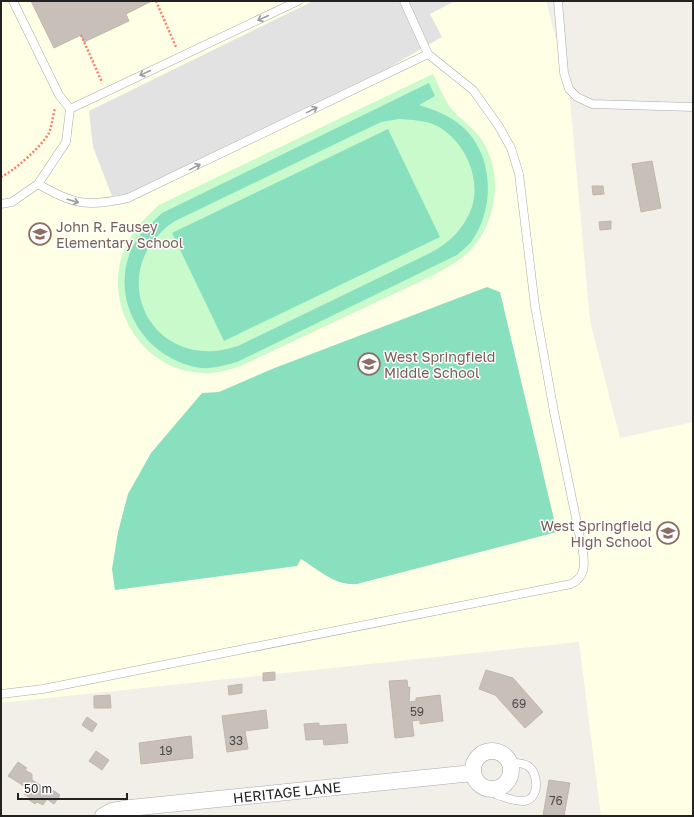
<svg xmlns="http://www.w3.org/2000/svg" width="694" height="817" viewBox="0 0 694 817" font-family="'Golos Text',sans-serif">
<rect width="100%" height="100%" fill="#f2efe9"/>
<!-- education -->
<path fill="#ffffe5" d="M1 1H546L569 89 590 321 620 438 693 422V816H601L579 642 1 703Z"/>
<!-- park -->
<path fill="#c8facc" d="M433 74C438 84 443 97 450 107 460 120 475 128 483 142 504 176 496 223 470 251 460 261 446 268 434 275L241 366C228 370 215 374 202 373 141 371 101 303 125 248 132 231 145 218 159 205Z"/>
<!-- pitch -->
<path fill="#88e0be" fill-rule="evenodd" d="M429 83 435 96 419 105C431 109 444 113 455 121 494 147 497 206 471 242 467 247 461 251 457 255L237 362C226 365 213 369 201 368 146 360 109 303 131 250 138 234 151 224 162 213ZM399 119C411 120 426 120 437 126 467 142 485 185 468 216 459 235 443 247 424 256L238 346C151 376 100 271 175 221L381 122Z
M388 129 440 237 224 341 172 233Z
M487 287 500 292 557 532 357 584C335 586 319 570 301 559L297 566 115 590 112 569 118 532 128 494 151 453 202 393 219 392 272 369Z"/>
<!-- parking -->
<path fill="#e2e2e2" d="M313 1H455L430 14 442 37 390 67 126 194 112 196 93 147 89 111Z"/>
<!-- building -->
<path fill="#c7bfb8" stroke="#c4b6ab" d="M31 1H152L126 14 129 21 84 42 81 35 54 48Z
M652 161 661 208 641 212 632 164Z
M592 186H603L604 194 593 195Z
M611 221V229L600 230 599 222Z
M486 670 513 678 543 712 525 728 495 695 479 689Z
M275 672V680L263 681V673Z
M407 680 408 688 410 687 409 702 416 701V698L440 695 443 721 420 724V720L412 721 414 736 395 738 389 681Z
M242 684V693L229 695 228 686Z
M110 695 111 708H94V696Z
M266 710 268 728 245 731 248 749 227 752 222 716Z
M87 717 97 724 92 732 82 725Z
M319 723V726L346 724 348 743 324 745 323 739 306 740 304 724Z
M191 736 193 758 141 764 139 743Z
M96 751 109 760 102 770 89 761Z
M18 762 27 768 25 770 32 774V780L50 791 51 789 60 795 54 804 47 799 43 805 37 802 35 804 29 800 30 798 24 794 27 788 8 776Z
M549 780 570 783 564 816H540H543Z"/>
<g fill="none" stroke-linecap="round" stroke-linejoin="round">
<!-- service casing -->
<g stroke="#a9a9a9" stroke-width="9">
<path id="service" d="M558 1 564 73 569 89 577 97 592 104 693 107
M70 109 298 1
M38 184C74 205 88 207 128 198L428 54
M1 204 12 202 38 184 66 142 70 109 59 95 13 1
M1 694 43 689 571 584C585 577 585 566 583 552L554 412 535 306 519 174 511 148 498 125 473 90 428 54 404 1
M494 788 497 795C505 797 515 802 524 801 540 799 539 773 528 766 522 762 515 763 509 763"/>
</g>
<!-- minor casing -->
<g stroke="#a9a9a9" stroke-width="17">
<path id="minor" d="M473 770a19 19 0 1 1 38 0a19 19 0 1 1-38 0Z
M103 816 112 811 130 808 473 773"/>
</g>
<!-- path -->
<path stroke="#fa8072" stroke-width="2.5" stroke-dasharray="2 2" stroke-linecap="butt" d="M156 1 176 47
M81 35 102 82
M1 177C14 171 42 146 49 133 52 125 53 116 55 108"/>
<!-- service -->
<use href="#service" stroke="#fff" stroke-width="8"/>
<!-- minor -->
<use href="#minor" stroke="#fff" stroke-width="16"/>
</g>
<!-- one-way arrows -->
<defs><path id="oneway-shaft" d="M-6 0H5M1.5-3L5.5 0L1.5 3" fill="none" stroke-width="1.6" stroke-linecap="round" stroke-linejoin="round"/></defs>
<g stroke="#9c9c9c">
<use href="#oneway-shaft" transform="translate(263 18) rotate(155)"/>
<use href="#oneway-shaft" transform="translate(145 73) rotate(155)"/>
<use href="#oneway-shaft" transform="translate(312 110) rotate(-26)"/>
<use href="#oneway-shaft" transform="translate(195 167) rotate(-26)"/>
<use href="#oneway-shaft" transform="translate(73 201) rotate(16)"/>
</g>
<!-- icons -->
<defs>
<g id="school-ring" transform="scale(1.15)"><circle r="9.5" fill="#fff" stroke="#8d6e63" stroke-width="1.5"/><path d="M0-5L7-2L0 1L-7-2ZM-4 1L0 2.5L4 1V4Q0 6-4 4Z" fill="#8d6e63"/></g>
</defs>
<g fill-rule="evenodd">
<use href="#school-ring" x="40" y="234"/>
<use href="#school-ring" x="369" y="364"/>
<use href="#school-ring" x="668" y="533"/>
</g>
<g text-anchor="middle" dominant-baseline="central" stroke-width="3" stroke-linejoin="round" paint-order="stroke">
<!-- number labels -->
<g font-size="12" fill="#4b4948">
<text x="519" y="703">69</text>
<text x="417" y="711">59</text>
<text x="236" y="740">33</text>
<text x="166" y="750">19</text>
<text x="556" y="800">76</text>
</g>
<!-- education labels -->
<g font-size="14" fill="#785e54" stroke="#fff" text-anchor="start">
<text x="56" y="226">John R. Fausey<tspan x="56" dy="16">Elementary School</tspan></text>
<text x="384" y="356">West Springfield<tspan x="384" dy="16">Middle School</tspan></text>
<text x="652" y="525" text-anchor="end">West Springfield<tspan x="652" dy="16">High School</tspan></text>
</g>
<!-- street labels -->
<g font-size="14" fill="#222" stroke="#fff">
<text transform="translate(287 792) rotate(-6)">HERITAGE LANE</text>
</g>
</g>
<!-- border -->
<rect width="694" height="817" fill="none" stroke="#222222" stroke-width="4"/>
<!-- scale -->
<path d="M18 793v6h109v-6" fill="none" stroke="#222222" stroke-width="2"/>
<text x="24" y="793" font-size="12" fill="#222222" stroke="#ffffff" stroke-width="3" paint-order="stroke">50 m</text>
</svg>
